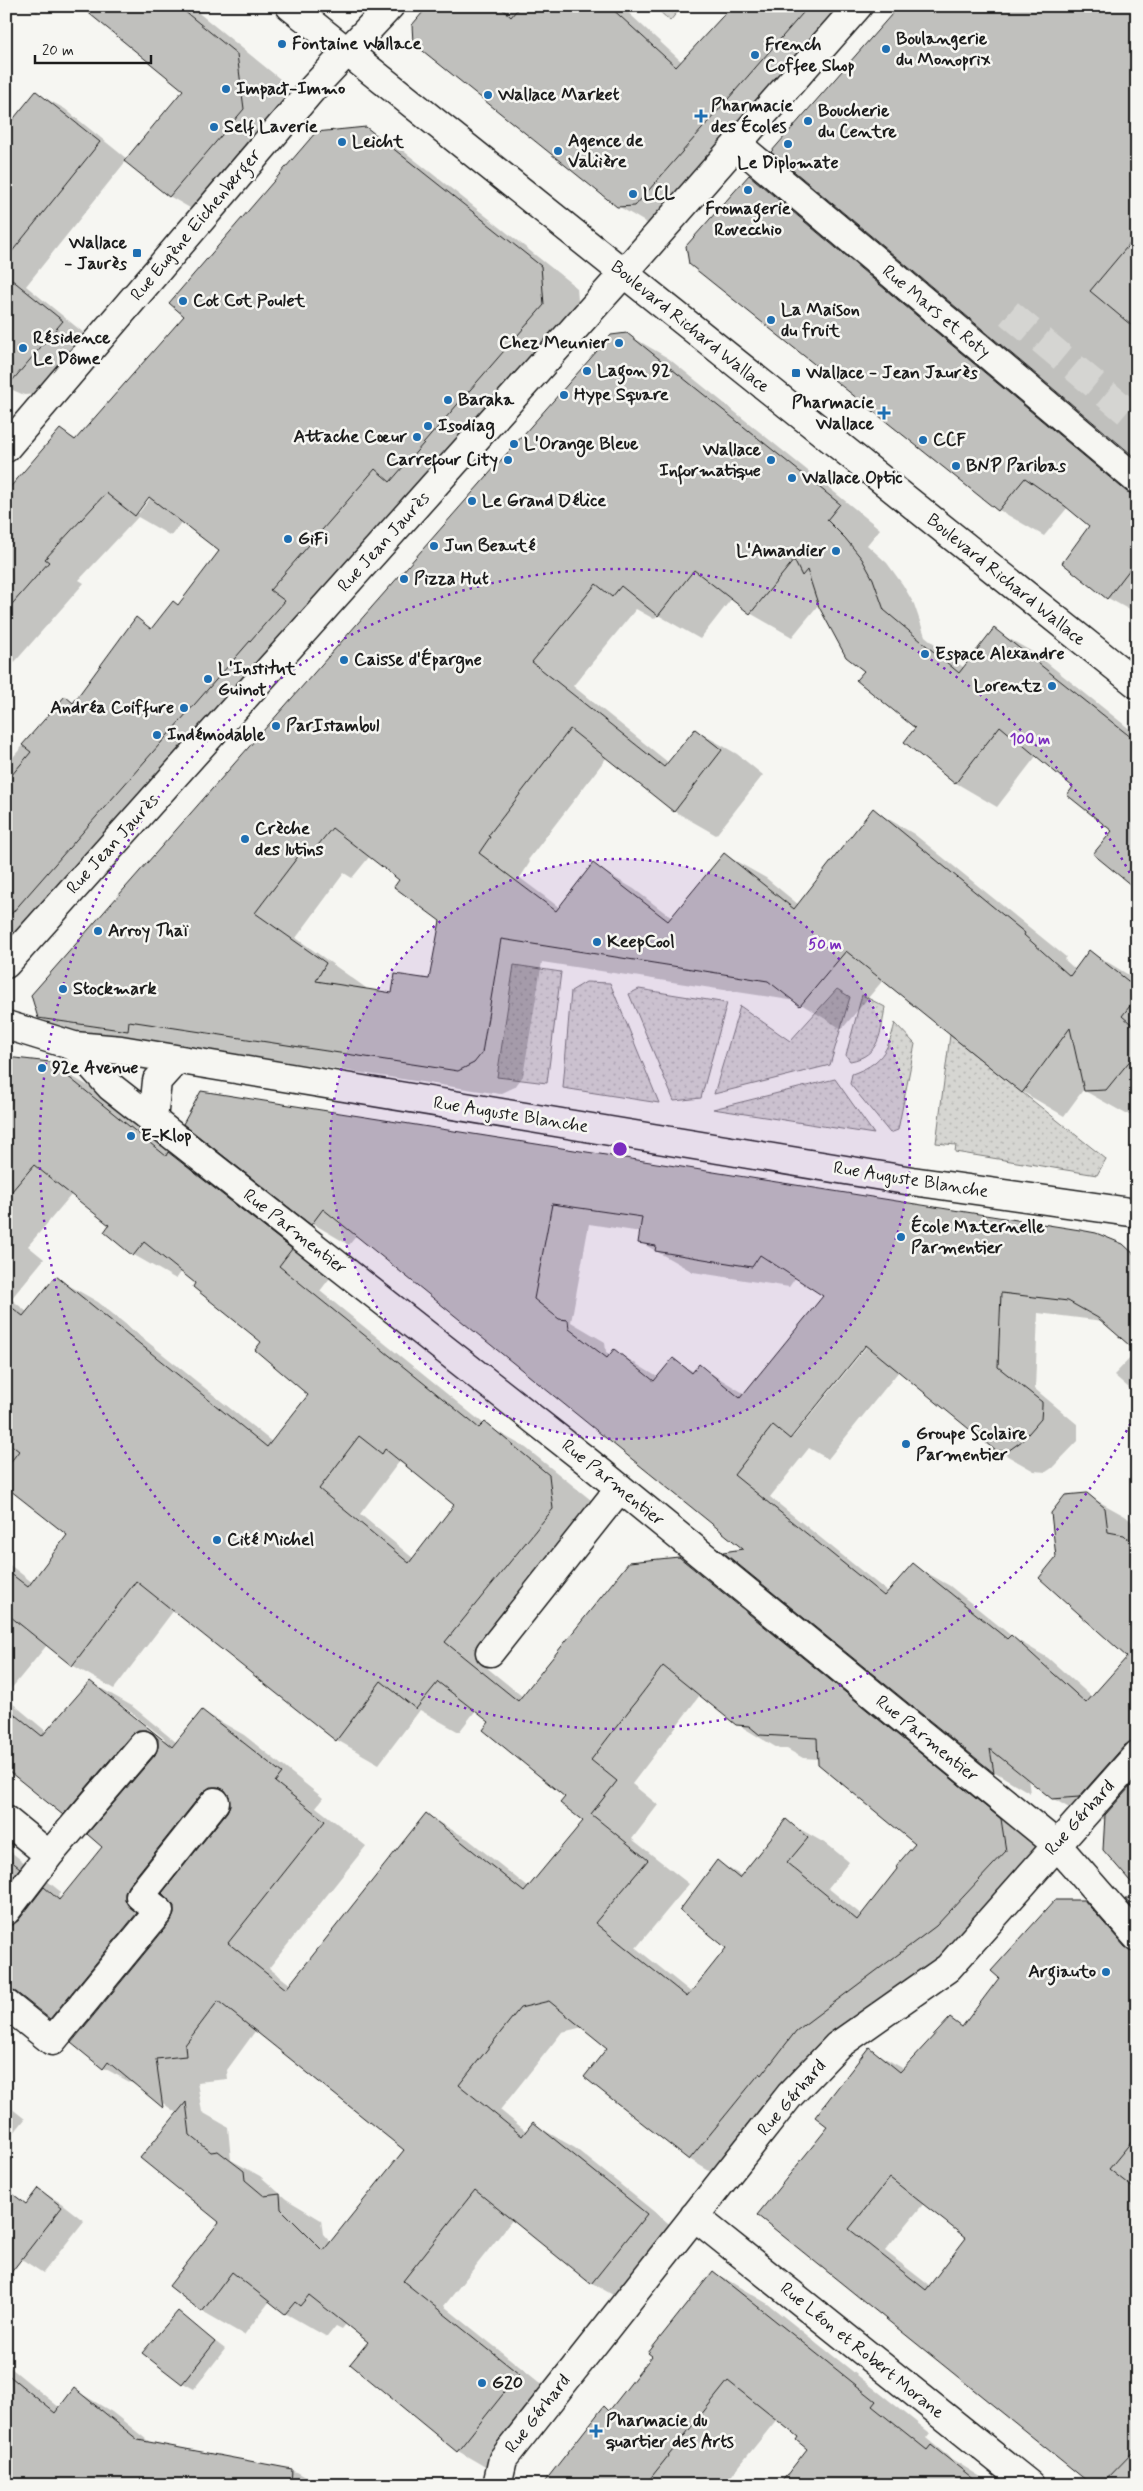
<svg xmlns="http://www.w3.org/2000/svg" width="1143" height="2491" viewBox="0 0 1143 2491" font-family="Mynerve,sans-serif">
<defs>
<pattern id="green-dots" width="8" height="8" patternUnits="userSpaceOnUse" patternTransform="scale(1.25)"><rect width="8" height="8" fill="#d6d6d2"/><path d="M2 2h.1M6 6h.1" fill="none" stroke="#b7b7b4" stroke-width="1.8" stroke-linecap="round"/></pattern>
</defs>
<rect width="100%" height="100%" fill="#f6f6f2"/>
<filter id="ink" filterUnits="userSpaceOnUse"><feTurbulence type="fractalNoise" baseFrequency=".02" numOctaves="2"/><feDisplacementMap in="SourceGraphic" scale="10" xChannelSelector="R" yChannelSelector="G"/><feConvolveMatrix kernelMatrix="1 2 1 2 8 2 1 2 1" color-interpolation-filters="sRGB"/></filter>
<g filter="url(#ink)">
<!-- green -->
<path fill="url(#green-dots)" stroke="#797977" d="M654 6H682L670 21Z
M514 965 561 972 547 1083 497 1077Z
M586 982 610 983 659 1103 563 1088 571 991Z
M639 989 727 1003 701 1098 674 1101 629 994Z
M837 989 850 997 830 1065 714 1094 740 1006 790 1041Z
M862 995 885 1007C881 1032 880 1056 850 1061L846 1055Z
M895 1023 915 1044 898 1130 890 1133 850 1084 852 1074C880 1064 888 1052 895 1023Z
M950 1035 1106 1159 1097 1175 955 1152 956 1145 936 1143Z
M835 1079 874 1134 713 1109Z"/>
<!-- shadow -->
<path fill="#0003" fill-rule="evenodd" d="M25 6H43L37 13Z
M82 6H190L285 83 292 137 218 224 169 196 126 161 26 286 90 338 40 394 24 395 6 387V130L36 93 65 109 127 159 185 89Z
M379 6H411L407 11 391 13Z
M430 6H621L682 62 734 6H865L655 228 618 206Z
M900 6H1137V316L1135 318 1137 320V458Z
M365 128 401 149 577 288 580 325 426 501 409 492 304 611 320 622 6 980V765L65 698 74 703 136 619 153 629 179 606 221 551 182 521 171 536 138 517 79 580 84 583 6 672V494L61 431 77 440ZM152 491 154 493 139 513H136Z
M750 176 795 202 1137 490V614L1108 598 1091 526 1068 507 1044 536 999 510Z
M627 334 668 358 880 529 867 545 887 563 903 585 914 604 925 636 964 668 994 630 1036 654 1137 735V888L1113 831 1075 786 1037 755 997 807 956 783 917 728 865 671 819 604 792 637 750 613 732 598 700 639 658 615 654 619 636 609 573 686 669 763 695 730 737 754 763 775 716 835 674 811 607 757 528 860 530 862 520 878 560 908 593 865 634 889 672 918 725 855 766 878 799 905 873 810 914 834 1066 957 1064 959 1076 970 1089 951 1137 980V1114H1126L1083 1090 1064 1116 1023 1092 884 979 842 1029 796 1001 542 962 523 1076 515 1087 500 1094 170 1044 169 1054 81 1041 39 1017ZM370 856 401 880 441 921 431 981 393 994 365 990 366 988 296 938 344 873 352 878Z
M6 1058 50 1064 92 1088 183 1162 210 1177 333 1274 320 1291 484 1424 526 1448 591 1500 594 1534 486 1667 523 1697 679 1558 721 1582 1042 1844 1047 1875 838 2055 731 2184 689 2159 609 2048 583 2027 562 2032 500 2110 527 2132 533 2124 575 2148 688 2239 634 2307 592 2283 513 2219 444 2306 560 2399 499 2475 458 2451 370 2342 346 2324 342 2329 336 2326 327 2337 285 2313 270 2301 244 2335 202 2311 220 2222 178 2114 146 2091 104 2068 73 2042 79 2035 6 1988V1848L61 1892 58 1897 62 1899 104 1847 92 1830 64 1814 6 1767V1698L47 1732 90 1682 132 1706 177 1743 202 1711 244 1735 323 1798 316 1807 366 1846 269 1968 291 1985 426 1815 468 1839 529 1888 585 1821 567 1797 491 1721 476 1710 459 1732 420 1710 379 1764 337 1740 174 1610 114 1689 72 1665 47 1645 6 1695V1562L33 1583 69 1535 6 1487ZM72 1194 111 1225 134 1255 176 1279 182 1271 197 1283 263 1342 310 1395 272 1442 98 1302 56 1278 27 1312 11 1299 44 1259 28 1246ZM399 1462 415 1472 456 1505 414 1559 360 1514ZM700 1695 737 1724 779 1749H787L803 1758 819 1759 917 1844 862 1915 828 1888 849 1862 828 1845 786 1821 742 1876 717 1862 728 1948 692 1993 636 1948 689 1884 632 1839 658 1805 632 1784ZM123 1706 165 1739 164 1740 122 1708ZM175 1903 176 1914 167 1928 166 1918ZM256 2030 406 2150 331 2243 323 2234 321 2220 286 2199 260 2176 231 2160 228 2127 202 2112 197 2082 228 2079 227 2070Z
M185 1123 1122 1245 1137 1254V1395L1114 1375 1137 1351 1103 1321 1038 1313 1035 1389 1078 1425V1441L1052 1468 1046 1472 1034 1471 997 1450 899 1371 828 1459 809 1448 770 1497 889 1593 913 1565 950 1586 1014 1638 1048 1658 1092 1697 1129 1657 1057 1558 1087 1495 1125 1516 1137 1526V1887L1106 1819 1090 1820 1052 1798 1028 1778 1030 1793 995 1772 726 1553 746 1550 357 1235 349 1245 312 1223ZM589 1224 641 1232 640 1242 693 1272 789 1287 796 1277 825 1296 745 1394 699 1366 694 1372 673 1360 659 1378 615 1351 611 1355 606 1352 605 1342 571 1322ZM869 1339 871 1341 793 1437H790Z
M1084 1901 1121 1923 1137 1941V2485H1094L759 2215 830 2127 869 2049 904 2069 950 2020 963 2027ZM924 2203 968 2238 930 2286 885 2251Z
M6 2104 25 2119 6 2143Z
M39 2190 61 2203 84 2221 43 2273 6 2249 15 2197 27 2204Z
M714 2272 768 2304 930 2433 926 2438 950 2458 994 2485H808L809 2449 800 2437 777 2419 724 2485H543L604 2408 610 2411 654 2356Z
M178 2313 225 2349 194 2389 183 2383Z
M6 2364 60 2408 75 2390 112 2412 152 2444 297 2472 320 2485H6Z"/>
<!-- building -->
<path fill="#c0c0bd" stroke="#1c1c1c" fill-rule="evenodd" d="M80 6H178L237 54 244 109 169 197 124 161 183 90Z
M428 6H499L511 17 520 6H609L676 67 732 6H809L635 206 617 207 413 43 412 25Z
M899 6H1137V235L1090 291 1137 330V459L771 152Z
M36 91 100 142 6 259V128Z
M366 127 541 266 544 305 390 482 375 469 270 590 285 601 6 920V782L31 752 22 745 65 696 73 703 136 617 151 629 173 601 178 605 219 551 149 497 135 516 106 493 45 559 49 562 6 611V492L60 429 75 440 184 316 169 303 316 132Z
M749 175 1127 492 1137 495V560L1107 599 1062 563 1089 526 1065 506 1025 478 998 511 689 264 686 246Z
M6 275 63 321 6 388Z
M627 333 840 504 827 520 845 538 862 559 873 579 884 610 959 673 994 628 1137 742V890L1093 854 1112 831 1067 795 1073 787 1000 726 955 784 904 742 915 728 856 680 864 671 846 657 819 607 807 570 802 576 794 560 750 614 694 570 658 616 621 586 612 597 596 584 532 662 664 767 695 729 722 750 674 812 570 729 488 836 490 837 479 853 556 911 593 863 668 921 724 853 794 909 873 808 1025 933 1024 935 1070 976 1089 950 1137 988V997L1122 1016 1137 1029V1052L1106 1090 1084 1091 1070 1028 1022 1093 846 951 800 1006 768 981 501 939 482 1053 474 1063 458 1071 129 1021 128 1031 38 1018 31 995 611 335ZM332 828 399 880 394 887 440 921 429 979 395 974 392 993 316 981 326 963 255 913 303 850 310 855Z
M6 1057 50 1062 166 1156 168 1152 292 1249 279 1266 479 1428 485 1422 549 1475 553 1509 445 1642 518 1701 629 1562 679 1557 1001 1819 1006 1851 936 1926 796 2031 762 2075 760 2073 689 2160 584 2077 607 2048 549 2001 520 2008 459 2085 522 2136 533 2122 647 2214 591 2284 475 2190 403 2281 519 2374 457 2452 350 2364 368 2342 309 2295 300 2306 295 2302 285 2314 232 2272 202 2312 169 2286 219 2222 140 2158 186 2102 190 2135 211 2152 218 2151 244 2171 245 2180 264 2196 280 2194 281 2209 323 2251 404 2150 218 2001 185 2045 186 2056 156 2059 163 2108 108 2062 103 2069 71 2043 171 1921 174 1914V1906L162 1893 227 1812 230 1805 229 1796 225 1790 218 1787H210L203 1792 128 1886 125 1893V1901L137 1913 50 2019 16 1992 6 1989V1926L18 1921 44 1887 59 1900 102 1847 87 1834 155 1755 158 1747V1739L153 1733 146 1730H138L131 1735 63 1815 6 1769V1707L42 1736 90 1681 172 1747 202 1710 282 1773 275 1782 325 1821 228 1943 286 1989 426 1813 524 1892 583 1821 560 1803 565 1797 483 1730 489 1722 438 1682 416 1709 381 1681 336 1741 136 1581 72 1666 6 1613V1570L28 1587 67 1535 6 1487V1468L19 1451 6 1441V1303L23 1316 56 1276 267 1447 308 1395 255 1350 261 1342 193 1287 195 1283 144 1242 133 1256 104 1232 109 1225 34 1165 6 1198ZM359 1436 382 1454 385 1449 454 1505 409 1563 319 1489ZM663 1666 736 1725 749 1726 760 1735 817 1738 818 1764 915 1844 896 1866 897 1869 857 1920 787 1863 808 1838 786 1819 739 1878 717 1860 680 1910 726 1948 687 1997 595 1923 648 1860 591 1814 617 1781 591 1760Z
M201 1091 1080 1230 1096 1233 1123 1244 1137 1257V1352L1098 1318 1068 1301 1001 1293 998 1367 1042 1402V1406L1041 1419 1022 1441 1008 1451H996L866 1345 790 1439 773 1425 734 1475 884 1596 913 1563 1007 1639 1011 1635 1086 1703 1127 1657 1039 1578 1056 1557 1051 1513 1065 1495 1087 1493 1105 1508 1108 1532 1124 1535 1137 1547V1740L1125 1745 1079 1797 1052 1799 990 1749 994 1773 723 1552 743 1549 323 1209 311 1225 183 1124ZM552 1204 642 1217 638 1243 656 1246 655 1251 752 1267 760 1255 823 1296 740 1398 699 1364 692 1373 673 1358 654 1381 614 1349 607 1358 569 1329 568 1320 559 1319 534 1299Z
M1137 1779V1889L1103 1850 1105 1815Z
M6 1857 20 1868 6 1885Z
M1125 1899H1137V1913Z
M1055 1900H1084L1125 1947 1137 1952V2135L1109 2169 1137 2191V2448L1101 2485H1092L757 2215 828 2127 815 2117 869 2047 900 2072 950 2018 962 2027 999 1978 991 1971ZM890 2178 966 2238 926 2290 849 2229Z
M38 2188 62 2207 6 2279V2189L26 2204Z
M713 2271 876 2401 872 2406 927 2450 931 2445 981 2485H779L807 2449 796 2440 798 2437 728 2381 645 2485H542L604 2406 609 2411 652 2356 648 2353Z
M178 2311 215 2342 182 2384 142 2353Z
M6 2373 55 2413 74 2388 138 2440 292 2469 291 2485H6Z"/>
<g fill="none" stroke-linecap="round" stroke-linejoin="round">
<!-- minor-tunnel -->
<path stroke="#d5d5d2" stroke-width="28" stroke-dasharray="28 14" stroke-linecap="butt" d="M1009 313 1137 420"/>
<!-- minor casing -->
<g stroke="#1c1c1c" stroke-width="31">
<path id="minor" d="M290 6 1137 684
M737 144 1137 480
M6 448 314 87 390 6
M6 964 623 274 858 6
M6 1025 74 1046 121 1050 912 1181 1137 1213
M74 1046 111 1087 588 1462 1056 1844 1137 1937
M153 1120 157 1081 176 1060
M490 1652 620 1488
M6 1820 49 1855 6 1911
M49 1855 143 1745
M6 2004 52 2041 159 1911 140 1896 215 1802
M694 2216 1030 2485
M497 2485 503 2459 790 2095 837 2046 948 1968 1137 1755"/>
</g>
<!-- minor -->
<use href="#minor" stroke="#f6f6f2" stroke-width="28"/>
</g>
</g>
<!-- distance rings -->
<circle cx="620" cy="1149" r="290" fill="#7b2cbf" fill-opacity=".12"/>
<g fill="none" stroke="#7b2cbf" stroke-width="2.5" stroke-dasharray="2.5 5">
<circle cx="620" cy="1149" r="290"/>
<path d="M1134 1417A580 580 0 1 1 1134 881"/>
</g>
<!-- markers -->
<g fill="#1f6fb2" stroke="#f6f6f2" stroke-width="2">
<circle cx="282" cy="44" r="5"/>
<circle cx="886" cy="49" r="5"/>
<circle cx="755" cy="55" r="5"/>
<circle cx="226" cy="89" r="5"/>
<circle cx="488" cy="95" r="5"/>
<path d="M698.5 108.5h5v5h5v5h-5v5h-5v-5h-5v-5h5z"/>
<circle cx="808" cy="121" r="5"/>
<circle cx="214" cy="127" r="5"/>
<circle cx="342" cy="142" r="5"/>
<circle cx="788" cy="144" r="5"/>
<circle cx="558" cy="151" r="5"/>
<circle cx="748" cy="190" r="5"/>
<circle cx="633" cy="194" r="5"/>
<rect x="132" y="248" width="10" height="10" rx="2.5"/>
<circle cx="183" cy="301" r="5"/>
<circle cx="771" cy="320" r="5"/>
<circle cx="619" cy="343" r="5"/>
<circle cx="23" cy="348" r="5"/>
<circle cx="587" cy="371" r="5"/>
<rect x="791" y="368" width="10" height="10" rx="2.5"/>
<circle cx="564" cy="395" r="5"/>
<circle cx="448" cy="400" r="5"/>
<path d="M881.5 405.5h5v5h5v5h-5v5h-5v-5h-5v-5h5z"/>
<circle cx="428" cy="426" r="5"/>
<circle cx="417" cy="437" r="5"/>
<circle cx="923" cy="440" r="5"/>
<circle cx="514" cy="444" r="5"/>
<circle cx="508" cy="460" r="5"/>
<circle cx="771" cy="460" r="5"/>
<circle cx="956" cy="466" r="5"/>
<circle cx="792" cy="478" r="5"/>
<circle cx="472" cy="501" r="5"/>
<circle cx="288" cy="539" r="5"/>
<circle cx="434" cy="546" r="5"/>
<circle cx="836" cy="551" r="5"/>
<circle cx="404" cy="579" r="5"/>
<circle cx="925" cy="654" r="5"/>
<circle cx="344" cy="660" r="5"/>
<circle cx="208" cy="679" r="5"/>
<circle cx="1052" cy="686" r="5"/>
<circle cx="184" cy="708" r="5"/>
<circle cx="276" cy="726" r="5"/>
<circle cx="157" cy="735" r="5"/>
<circle cx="245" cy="839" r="5"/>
<circle cx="98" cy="931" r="5"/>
<circle cx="597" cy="942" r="5"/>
<circle cx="63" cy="989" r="5"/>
<circle cx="42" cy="1068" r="5"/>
<circle cx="131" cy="1136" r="5"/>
<circle cx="901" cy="1237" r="5"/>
<circle cx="906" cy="1444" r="5"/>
<circle cx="217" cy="1540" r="5"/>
<circle cx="1106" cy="1972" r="5"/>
<circle cx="482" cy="2383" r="5"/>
<path d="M593.5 2423.5h5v5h5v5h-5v5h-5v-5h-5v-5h5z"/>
</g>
<g text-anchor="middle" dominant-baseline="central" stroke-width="5" stroke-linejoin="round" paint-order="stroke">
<!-- poi labels -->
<g font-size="18" font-weight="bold" fill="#1c1c1c" stroke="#f6f6f2" text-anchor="start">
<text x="896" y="39">Boulangerie<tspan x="896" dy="21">du Monoprix</tspan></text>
<text x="292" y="44">Fontaine Wallace</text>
<text x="765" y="45">French<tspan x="765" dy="21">Coffee Shop</tspan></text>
<text x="236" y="89">Impact-Immo</text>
<text x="498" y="95">Wallace Market</text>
<text x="711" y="106">Pharmacie<tspan x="711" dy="21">des Écoles</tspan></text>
<text x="818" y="111">Boucherie<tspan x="818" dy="21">du Centre</tspan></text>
<text x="224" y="127">Self Laverie</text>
<text x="568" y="141">Agence de<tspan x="568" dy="21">Valiière</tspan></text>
<text x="352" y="142">Leicht</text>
<text x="788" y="163" text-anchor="middle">Le Diplomate</text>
<text x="643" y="194">LCL</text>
<text x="748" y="209" text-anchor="middle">Fromagerie<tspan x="748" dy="21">Rovecchio</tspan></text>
<text x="127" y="243" text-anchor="end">Wallace<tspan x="127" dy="21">- Jaurès</tspan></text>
<text x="193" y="301">Cot Cot Poulet</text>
<text x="781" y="310">La Maison<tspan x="781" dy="21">du fruit</tspan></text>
<text x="33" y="338">Résidence<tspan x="33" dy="21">Le Dôme</tspan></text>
<text x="609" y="343" text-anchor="end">Chez Meunier</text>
<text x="597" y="371">Lagon 92</text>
<text x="806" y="373">Wallace - Jean Jaurès</text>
<text x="574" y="395">Hype Square</text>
<text x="458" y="400">Baraka</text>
<text x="874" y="403" text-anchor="end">Pharmacie<tspan x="874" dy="21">Wallace</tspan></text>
<text x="438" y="426">Isodiag</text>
<text x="407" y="437" text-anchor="end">Attache Cœur</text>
<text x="933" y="440">CCF</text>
<text x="524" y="444">L'Orange Bleue</text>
<text x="761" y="450" text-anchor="end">Wallace<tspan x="761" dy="21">Informatique</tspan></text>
<text x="498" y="460" text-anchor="end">Carrefour City</text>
<text x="966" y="466">BNP Paribas</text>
<text x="802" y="478">Wallace Optic</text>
<text x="482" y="501">Le Grand Délice</text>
<text x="298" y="539">GiFi</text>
<text x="444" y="546">Jun Beauté</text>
<text x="826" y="551" text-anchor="end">L'Amandier</text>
<text x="414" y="579">Pizza Hut</text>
<text x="935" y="654">Espace Alexandre</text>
<text x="354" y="660">Caisse d'Épargne</text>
<text x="218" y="669">L'Institut<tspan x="218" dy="21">Guinot</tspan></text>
<text x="1042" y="686" text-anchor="end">Lorentz</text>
<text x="174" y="708" text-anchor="end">Andréa Coiffure</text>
<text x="286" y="726">ParIstambul</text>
<text x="167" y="735">Indémodable</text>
<text x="255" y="829">Crèche<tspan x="255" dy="21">des lutins</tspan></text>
<text x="108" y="931">Arroy Thaï</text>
<text x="607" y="942">KeepCool</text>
<text x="73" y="989">Stockmark</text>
<text x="52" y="1068">92e Avenue</text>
<text x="141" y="1136">E-Klop</text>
<text x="911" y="1227">École Maternelle<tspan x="911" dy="21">Parmentier</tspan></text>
<text x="916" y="1434">Groupe Scolaire<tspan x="916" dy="21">Parmentier</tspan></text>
<text x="227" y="1540">Cité Michel</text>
<text x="1096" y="1972" text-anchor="end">Argiauto</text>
<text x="492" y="2383">G20</text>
<text x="606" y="2421">Pharmacie du<tspan x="606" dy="21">quartier des Arts</tspan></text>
</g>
<!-- street labels -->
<g font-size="18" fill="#1c1c1c" stroke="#f6f6f2">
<text transform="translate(196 225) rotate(-50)">Rue Eugène Eichenberger</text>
<text transform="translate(936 312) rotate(40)">Rue Mars et Roty</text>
<text transform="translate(690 327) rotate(39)">Boulevard Richard Wallace</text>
<text transform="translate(384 542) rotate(-48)">Rue Jean Jaurès</text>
<text transform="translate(1006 580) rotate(39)">Boulevard Richard Wallace</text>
<text transform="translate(113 844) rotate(-48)">Rue Jean Jaurès</text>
<text transform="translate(511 1115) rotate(9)">Rue Auguste Blanche</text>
<text transform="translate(911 1180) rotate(9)">Rue Auguste Blanche</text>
<text transform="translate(295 1232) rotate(38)">Rue Parmentier</text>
<text transform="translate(613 1483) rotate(39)">Rue Parmentier</text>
<text transform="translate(927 1739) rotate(39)">Rue Parmentier</text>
<text transform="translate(1080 1818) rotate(-48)">Rue Gérhard</text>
<text transform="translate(792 2098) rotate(-49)">Rue Gérhard</text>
<text transform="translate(862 2351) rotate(39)">Rue Léon et Robert Morane</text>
<text transform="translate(538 2414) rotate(-52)">Rue Gérhard</text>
</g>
</g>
<circle cx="620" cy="1149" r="8" fill="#7b2cbf" stroke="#f6f6f2" stroke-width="2.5"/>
<g font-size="15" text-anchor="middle" font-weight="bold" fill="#7b2cbf" stroke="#f6f6f2" stroke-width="5" stroke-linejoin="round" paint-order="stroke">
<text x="1030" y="744">100 m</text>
<text x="825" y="949">50 m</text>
</g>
<!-- margin -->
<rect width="1143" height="2491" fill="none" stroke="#f6f6f2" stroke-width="25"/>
<rect x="12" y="12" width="1118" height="2466" fill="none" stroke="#1c1c1c" stroke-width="2" filter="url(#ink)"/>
<!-- scale -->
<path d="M35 55v8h116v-8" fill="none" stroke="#1c1c1c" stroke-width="2.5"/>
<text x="42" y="55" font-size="15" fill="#1c1c1c" stroke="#f6f6f2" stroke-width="4" paint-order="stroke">20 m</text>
</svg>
